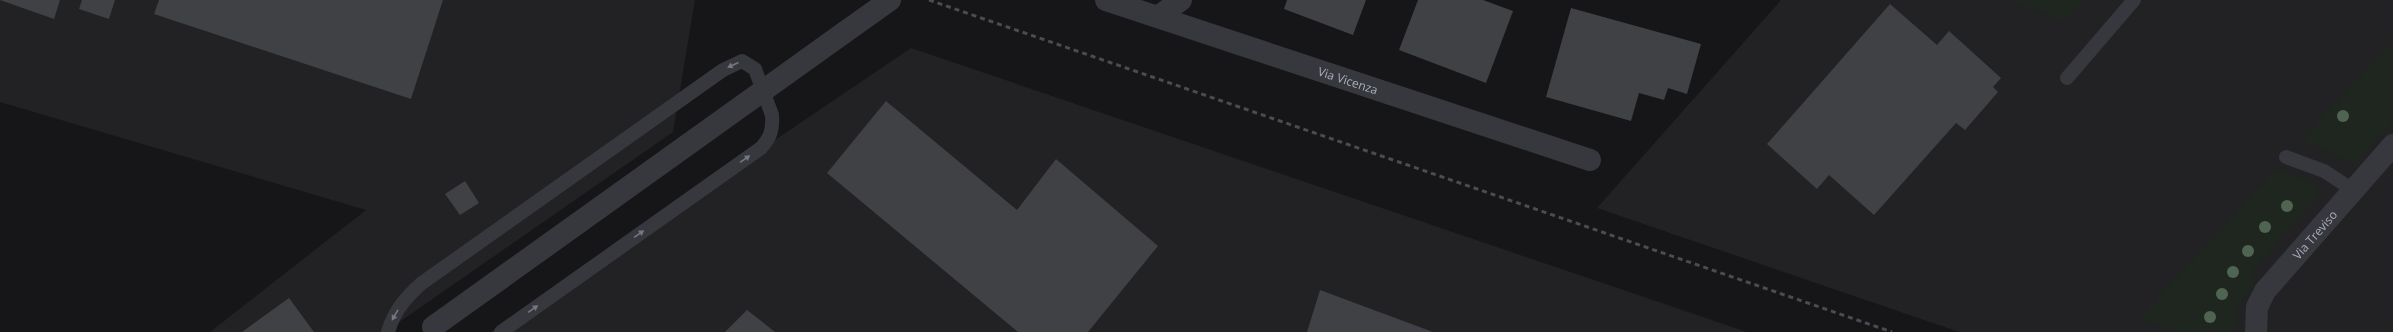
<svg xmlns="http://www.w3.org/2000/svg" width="2393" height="332" viewBox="0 0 2393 332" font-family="'Open Sans',sans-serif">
<rect width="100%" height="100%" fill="#161618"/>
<!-- built -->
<path fill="#222225" d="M0 0H695L673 132 385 332H210L366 210 0 102Z
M1781 0H2393V332H1959L1597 208Z
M911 48 1747 332H491Z"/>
<!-- green -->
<path fill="#1e261f" d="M2010 0H2084L2066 22Z
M2393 40V122L2355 164 2302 140Z
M2276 168 2318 186 2319 196 2249 274 2257 281 2238 305 2237 327 2232 332H2173L2140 318Z"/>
<!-- building -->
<path fill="#404145" d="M0 0H60L54 19Z
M82 0H115L109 19 79 9Z
M159 0H443L411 99 154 14Z
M1287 0H1366L1353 35 1284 9Z
M1418 0H1483L1513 11 1486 83 1399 50Z
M1890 4 1937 45 1949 31 2001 78 1993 87 1998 92 1965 130 1956 123 1874 215 1829 175 1817 189 1767 144Z
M1571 8 1701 44 1687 94 1668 88 1664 100 1639 93 1631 121 1546 97Z
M886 101 1017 210 1056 159 1158 246 1088 332H1018L827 173Z
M465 181 479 203 460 215 445 194Z
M1320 290 1433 332H1307Z
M289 298 314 332H242Z
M747 310 775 332H725Z"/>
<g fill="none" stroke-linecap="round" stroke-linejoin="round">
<!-- service -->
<path stroke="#37383d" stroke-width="14" d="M2067 78 2134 0
M2286 157 2324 171 2353 190
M388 332C394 311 406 297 422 283L723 70 742 61 755 69 772 115C773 129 771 137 761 148L501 332"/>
<!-- minor -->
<g stroke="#37383d" stroke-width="22">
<path id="s1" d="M1106 0 1590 160"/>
<path d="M1159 16 1181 0"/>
<path d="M845 32 890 0"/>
<path id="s2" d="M2256 332 2257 307 2265 291 2393 145"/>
</g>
<!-- rail -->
<path stroke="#4a4c52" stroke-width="3" stroke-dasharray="5 4" stroke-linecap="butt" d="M929 0 1892 332"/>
<!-- minor-bridge -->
<path stroke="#37383d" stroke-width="22" d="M433 327 845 32"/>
</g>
<!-- trees -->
<g fill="#506452">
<circle cx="2343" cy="116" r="6"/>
<circle cx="2287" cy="206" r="6"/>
<circle cx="2265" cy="227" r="6"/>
<circle cx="2248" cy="251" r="6"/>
<circle cx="2233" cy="272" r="6"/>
<circle cx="2222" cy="294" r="6"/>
<circle cx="2210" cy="317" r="6"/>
</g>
<!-- one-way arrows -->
<defs><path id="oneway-solid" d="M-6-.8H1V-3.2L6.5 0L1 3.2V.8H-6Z"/></defs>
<g fill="#757881">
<use href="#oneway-solid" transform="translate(733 65) rotate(155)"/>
<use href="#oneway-solid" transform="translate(745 159) rotate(-35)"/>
<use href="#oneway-solid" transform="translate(639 234) rotate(-35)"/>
<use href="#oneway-solid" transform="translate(533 309) rotate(-35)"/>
<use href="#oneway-solid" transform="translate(395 315) rotate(120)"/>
</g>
<g text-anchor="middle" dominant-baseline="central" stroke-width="3.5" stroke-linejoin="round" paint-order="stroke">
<!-- street labels -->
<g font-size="12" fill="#a8adb8" stroke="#111113">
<text stroke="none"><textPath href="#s1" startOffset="255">Via Vicenza</textPath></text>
<text stroke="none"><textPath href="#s2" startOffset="118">Via Treviso</textPath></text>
</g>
</g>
</svg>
